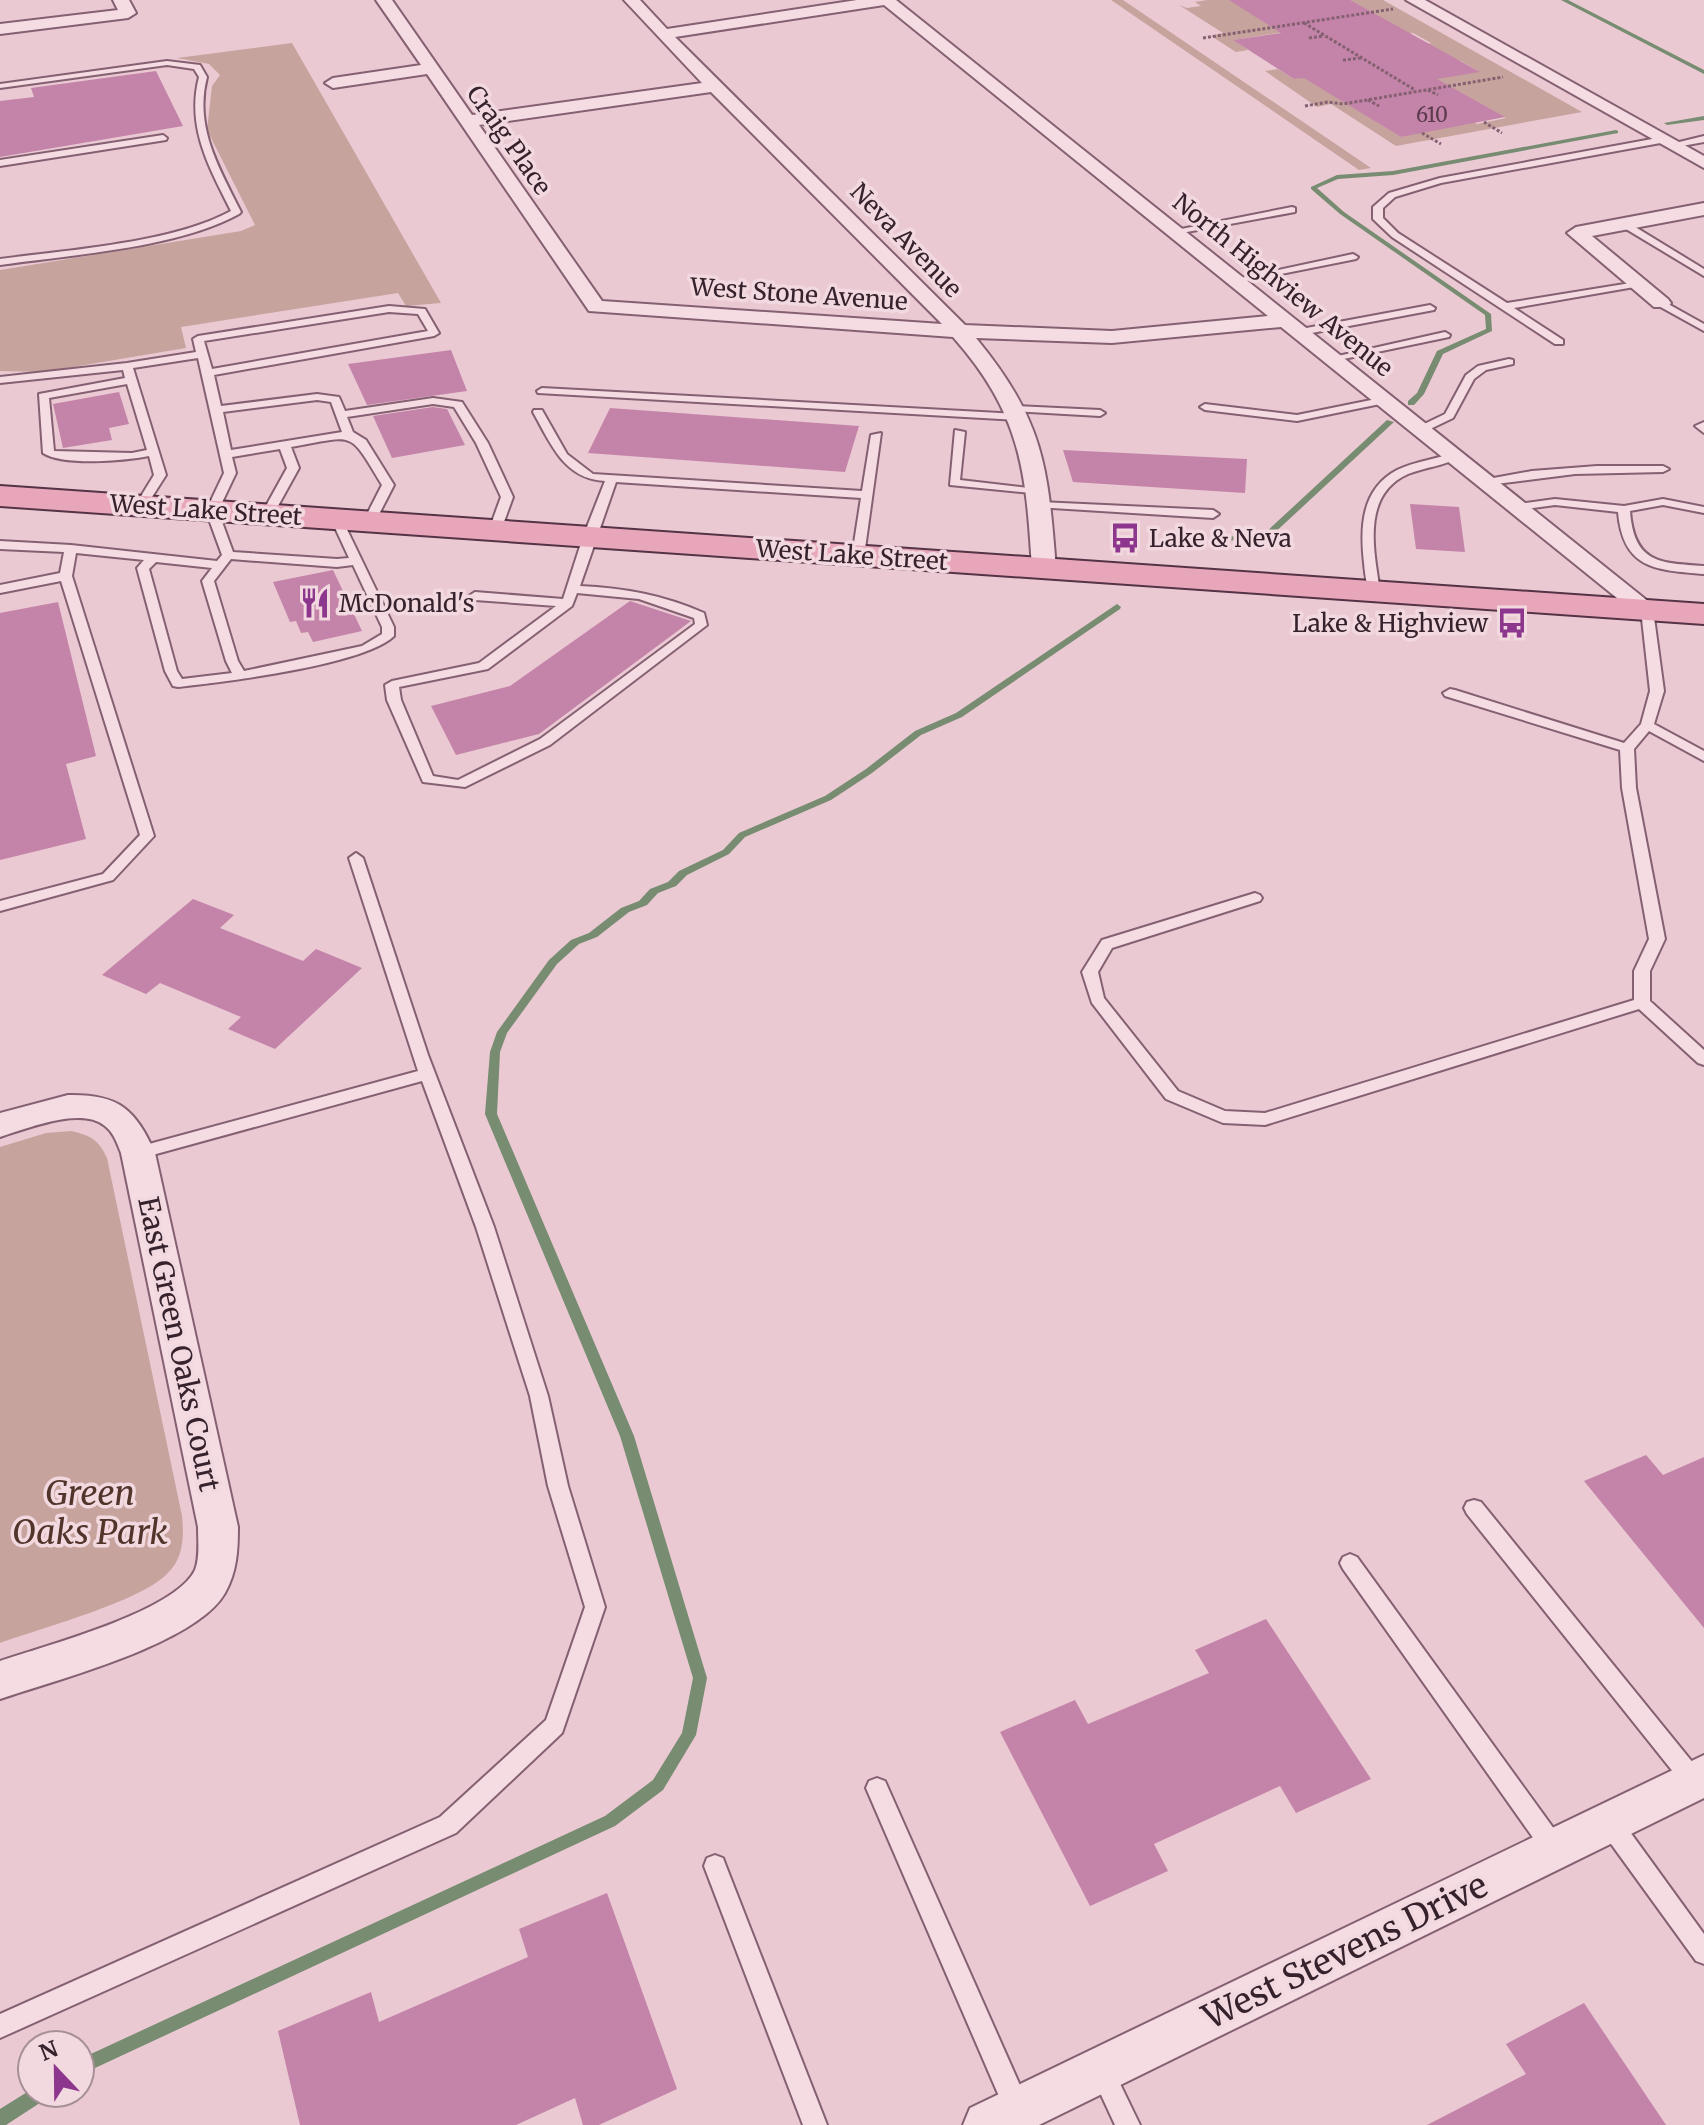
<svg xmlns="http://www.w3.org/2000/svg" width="1704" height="2125" viewBox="0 0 1704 2125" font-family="Merriweather,serif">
<rect width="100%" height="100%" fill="#eac9d3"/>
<!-- green -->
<path fill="#c7a39e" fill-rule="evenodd" d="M1111 0H1123L1371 168 1359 170Z
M1207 0H1383L1582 112 1396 146 1331 104 1317 107 1265 71 1278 69 1294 79 1355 69 1296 30 1234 40 1248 50 1236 52 1211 36 1223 33 1179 5 1187 8 1201 6 1195 2ZM1413 33 1431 43 1423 45 1453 62 1461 61 1478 71 1352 43ZM1460 92 1506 118 1477 124 1470 120 1401 137 1358 110Z
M292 43 441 303 406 306 398 293 181 327 186 348 43 372 0 371V270L241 231 255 225 207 130 212 86 220 75 209 64 177 58Z
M71 1131C90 1135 99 1140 107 1158L182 1516C184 1536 184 1558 167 1574 139 1602 41 1628 0 1643V1147L46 1133Z"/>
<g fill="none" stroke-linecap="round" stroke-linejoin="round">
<!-- stream -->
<path fill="#778c71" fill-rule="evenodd" d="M1561 0H1568L1704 70V74Z
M1704 116V120L1667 125 1664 123Z
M1616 130 1618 131V133L1393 175 1338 179 1317 188 1344 212 1491 314 1492 331 1443 354 1424 394 1414 405H1408V401L1417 393 1437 351 1486 329 1485 315 1340 214 1311 189V187L1337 175 1393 171Z
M1387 420 1394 422 1270 537 1224 541V537H1227L1265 533Z
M1117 604 1121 607 1120 609 962 717 921 735 872 773 831 800 745 837 729 854 687 875 676 886 658 893 647 905 629 912 597 937 579 944 557 964 507 1033 500 1052 497 1114 634 1436 707 1678 696 1735 663 1790 615 1826 80 2075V2059L605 1816 653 1780 682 1733 693 1678 620 1436 485 1114 490 1052 497 1032 549 960 571 940 589 933 621 908 639 901 650 889 668 882 679 871 723 850 739 833 825 796 866 769 915 731 956 713Z
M32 2089V2093H48L46 2099 6 2125H0V2109Z"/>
</g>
<!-- building -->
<path fill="#c483a8" d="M1229 0H1350L1480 72 1437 79 1505 117 1401 137 1304 78 1294 79 1233 40 1281 33Z
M156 71 183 126 0 157V101L34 97 31 88Z
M451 350 467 391 367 405 348 364Z
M119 392 129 424 109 428 112 440 63 448 53 404Z
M433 407 447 409 465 445 392 458 373 416Z
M610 408 859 426 845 472 588 453Z
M1063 450 1247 459 1245 493 1073 482Z
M1410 504 1459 507 1465 552 1416 549Z
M333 570 362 631 313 642 308 632 301 633 296 621 290 622 273 582Z
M630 601 691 621 539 734 456 755 431 706 510 686Z
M58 602 96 756 66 764 86 839 0 860V613Z
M193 899 234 915 220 928 303 961 316 949 362 968 275 1049 228 1029 241 1017 160 983 146 994 102 975Z
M1646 1455 1663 1475 1704 1457V1628L1584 1481Z
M1266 1619 1371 1779 1296 1813 1280 1786 1154 1844 1168 1871 1090 1906 1000 1732 1075 1700 1088 1724 1209 1673 1195 1650Z
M607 1893 677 2089 599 2125H583L575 2098 516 2125H300L278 2031 371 1992 379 2022 528 1957 519 1929Z
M1584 2003 1666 2125H1427L1526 2074 1506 2044Z"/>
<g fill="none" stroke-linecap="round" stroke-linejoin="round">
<!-- service casing -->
<g stroke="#846071" stroke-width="4">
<path id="service" d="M167 61 200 65 207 77C194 127 219 168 241 212L239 214C178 248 70 255 0 265V259C67 250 173 243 231 211 209 167 186 127 199 77L194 69 167 65 0 88V84Z
M163 135 167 138 166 140 0 166V160Z
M1704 136V142L1671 148 1667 145Z
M1663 137 1667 140 1666 142 1441 183 1395 197 1383 208V218L1398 233 1507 303 1643 281 1645 283 1640 286 1514 308 1563 340V344H1555L1392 237 1373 219V207L1389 193 1440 178Z
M1292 207 1295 208V212L1176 234 1171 231Z
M1621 222H1627L1704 269V276L1621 226Z
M1353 254 1358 257 1356 259 1236 283 1231 280Z
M1661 300 1704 324V331L1657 305V301Z
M1430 305 1435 308 1434 310 1301 335 1296 332 1301 329Z
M389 306 425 309 439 333 434 336 214 375 221 406 317 394 339 397 345 411 433 398 462 402 488 443 513 497 501 530 495 534 489 530 501 497 476 443 454 407 433 404 347 417 353 432 366 440 394 485 375 522 369 526 363 522 382 485C348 428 355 436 291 447L299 468 273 515 267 519 261 515 287 468 280 449 232 457 236 473 218 511 233 552 337 559 349 558 331 519 333 517H341L394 627V636C364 665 224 682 178 687L173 686 165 671 137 568 144 560 76 553 72 576 154 836 113 880 0 911V901L103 874 140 835 61 581 0 593V585L60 573 64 552 0 549V541L71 545 217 561 222 555 206 511 224 473 198 358 133 368 166 475 145 508 141 509 135 506 154 475 149 456C124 461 63 466 43 453L39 394 125 378 123 370 0 383V377L127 363 196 352 193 339 198 336ZM389 312 418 314 428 331 212 369 204 341ZM127 384 147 450 132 453 54 451 49 398ZM317 400 331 402 342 432 231 450 223 412ZM231 559 337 567 353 565 382 627V634L362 646 244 671 238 661 214 581ZM156 562 212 568 202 581 226 661 232 673 182 679 177 671 149 569Z
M1445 332 1450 335 1449 337 1334 361 1329 358Z
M1509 359 1513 360V364L1486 370 1474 379 1453 418 1426 431H1418V427L1445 414 1466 375 1478 366Z
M542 388 1019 414 1024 417 1019 420 538 393 537 391Z
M1386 397 1390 398V402L1297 421 1205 410 1200 407 1205 404 1297 415Z
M1015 406 1100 410 1105 413 1100 416 1011 411V407Z
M534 410H542L567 454 593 474 862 491 871 435 881 433 864 556 858 560 852 556 861 498 616 482 580 586C624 588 663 595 704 613L707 625 550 745 465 787 423 782 387 700 385 685 392 681 479 663 556 606 475 600 469 596 475 592 563 599 583 537 605 481C564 479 551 444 533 412ZM577 593 639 599 694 618 695 624 540 739 458 780 433 776 401 700 399 687 488 669 572 606Z
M1704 422V433L1695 426Z
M955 430 965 432 960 480 1037 489 1043 492 1041 494 950 485Z
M1451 454 1461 456C1446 466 1425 467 1408 474 1361 495 1374 551 1380 591L1378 594H1370C1366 584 1365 573 1364 563 1360 528 1361 489 1397 470 1414 462 1434 459 1451 454Z
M1597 466H1663L1669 469 1663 472 1575 474 1488 485 1482 482 1488 479 1532 471Z
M1555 499 1624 506 1663 499 1704 507V513L1663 505 1630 511C1634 563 1659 563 1704 566V574C1655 570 1623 569 1618 512L1555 505 1519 510 1513 507 1519 504Z
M1040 502 1213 510 1219 514 1213 518 1036 507V503Z
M1647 606 1653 610 1664 691 1654 724 1704 751V761L1649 731 1634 749 1636 788 1665 939 1650 971V1001L1704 1050V1065L1698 1063 1639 1009 1265 1125 1223 1123 1166 1099 1092 1003 1082 972 1102 940 1255 893 1260 895 1262 898 1260 901 1112 948 1098 972 1104 998 1178 1091 1225 1111 1265 1113 1634 1000V971L1649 939 1622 788 1620 750 1445 696 1443 693 1450 689 1455 690 1624 743 1641 724 1650 691 1641 610Z
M356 853 363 858 428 1055 494 1227 548 1396 568 1486 605 1607 562 1733 456 1833 0 2038V2014L440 1817 546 1720 585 1607 548 1486 530 1396 476 1227 422 1081 138 1159 132 1157 130 1153 132 1149 138 1147 418 1071 349 858Z
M1474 1500 1481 1502 1702 1774 1704 1779 1702 1788 1694 1791 1686 1788 1467 1514 1464 1508 1467 1502Z
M1350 1554 1357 1557 1562 1840 1565 1848 1562 1856 1554 1859 1546 1856 1343 1569 1340 1563 1343 1557Z
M877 1778 885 1781 1026 2099 1029 2108 1026 2117 1017 2120 1008 2117 866 1788 869 1781Z
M1609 1811 1617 1814 1704 1934V1964L1696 1961 1601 1830 1598 1822 1601 1814Z
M715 1855 723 1858 726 1866 827 2125H803L704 1866 707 1858Z
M1102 2059 1110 2063 1140 2125H1115L1090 2071 1094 2063Z"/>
</g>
<!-- minor casing -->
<g stroke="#846071" stroke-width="4">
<path id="minor" d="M113 0H129L136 13 128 18 0 34V24L118 10Z
M376 0H392L472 115 702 83 624 0H640L667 29 857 0H896L1659 610 1656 615H1638L1281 327 1112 343 976 338C1044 421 1048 466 1056 569L1053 574H1035L1032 569C1026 470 1021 414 953 337L589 311 427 74 333 88 325 83 333 78 421 65ZM884 5 1268 316 1112 331 965 325 675 37ZM711 92 942 324 602 301 479 125Z
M1406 0H1425L1704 156V168Z
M1704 203V215L1592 236 1668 299 1671 303 1668 307H1654L1567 233 1576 227Z
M68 1095C119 1094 135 1109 155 1153L238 1527C238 1550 237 1572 225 1593 196 1644 56 1680 0 1699V1661C44 1646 175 1612 195 1570 200 1558 198 1540 198 1527L121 1153C117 1143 114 1133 105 1126 81 1106 26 1129 0 1137V1113Z
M1704 1755V1798L1039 2125H963L970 2108Z"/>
</g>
<!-- primary casing -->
<g stroke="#533344" stroke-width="4">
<path id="primary" d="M0 486 1704 604V624L0 506Z"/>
</g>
<!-- path -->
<path stroke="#846071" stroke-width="3" stroke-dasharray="3 2" stroke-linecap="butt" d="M1304 23 1415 90
M1203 38 1393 9
M1309 38 1324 36
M1343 60 1361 58
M1428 90 1438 95
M1368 100 1379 106
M1305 106 1328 102 1343 104 1503 77
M1484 122 1502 133
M1422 133 1441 144"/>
<!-- service -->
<use href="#service" fill="#f5dce3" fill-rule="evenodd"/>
<!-- minor -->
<use href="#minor" fill="#f5dce3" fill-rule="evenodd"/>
<!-- primary -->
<use href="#primary" fill="#e8a6ba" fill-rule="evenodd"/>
</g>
<!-- icons -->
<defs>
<g id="bus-bare" transform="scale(2.4)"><path d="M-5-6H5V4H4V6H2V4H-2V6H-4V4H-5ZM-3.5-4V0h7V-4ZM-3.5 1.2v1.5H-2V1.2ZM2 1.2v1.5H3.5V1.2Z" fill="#8d368d" stroke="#f2d8df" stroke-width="2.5" paint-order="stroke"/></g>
<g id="restaurant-bare" transform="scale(2.4)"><path d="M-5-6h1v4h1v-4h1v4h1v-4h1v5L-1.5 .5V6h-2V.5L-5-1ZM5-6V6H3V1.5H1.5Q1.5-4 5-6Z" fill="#8d368d" stroke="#f2d8df" stroke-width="2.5" paint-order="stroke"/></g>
</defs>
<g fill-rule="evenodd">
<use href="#bus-bare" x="1125" y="538"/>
<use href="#restaurant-bare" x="315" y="603"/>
<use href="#bus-bare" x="1512" y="623"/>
</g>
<g text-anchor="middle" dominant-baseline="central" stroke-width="7" stroke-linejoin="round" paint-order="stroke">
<!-- far-number labels -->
<g font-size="20" fill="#5a3a4b">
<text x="1432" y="114">610</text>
</g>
<!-- far-street labels -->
<g font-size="24" fill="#36222c" stroke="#f2d8df">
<text transform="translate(509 140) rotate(55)">Craig Place</text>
<text transform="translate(906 240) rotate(46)">Neva Avenue</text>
<text transform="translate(1283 285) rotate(39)">North Highview Avenue</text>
<text transform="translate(799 294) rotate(4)">West Stone Avenue</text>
<text transform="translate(206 510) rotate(4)">West Lake Street</text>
<text transform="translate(852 555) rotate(4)">West Lake Street</text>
</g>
<!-- far-poi labels -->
<g font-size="24" fill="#36222c" stroke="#f2d8df" text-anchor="start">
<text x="1149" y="538">Lake &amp; Neva</text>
<text x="339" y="603">McDonald's</text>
<text x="1488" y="623" text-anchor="end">Lake &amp; Highview</text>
</g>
<!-- street labels -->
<g font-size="28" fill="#36222c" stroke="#f2d8df">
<text transform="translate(179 1344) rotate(78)">East Green Oaks Court</text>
</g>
<!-- near-park labels -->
<g font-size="34" font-style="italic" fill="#51342a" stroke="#f2d8df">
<text x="90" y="1493">Green<tspan x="90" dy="39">Oaks Park</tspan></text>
</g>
<!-- near-street labels -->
<g font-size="34" fill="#36222c" stroke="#f2d8df">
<text transform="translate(1345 1951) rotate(-26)">West Stevens Drive</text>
</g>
</g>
<!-- north arrow -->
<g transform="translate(56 2069) rotate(338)"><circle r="38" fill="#f2d8df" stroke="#a78f97" stroke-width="2"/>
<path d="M0-6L14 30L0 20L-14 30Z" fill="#8d368d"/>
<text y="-12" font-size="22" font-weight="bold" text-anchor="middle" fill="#36222c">N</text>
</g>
</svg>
